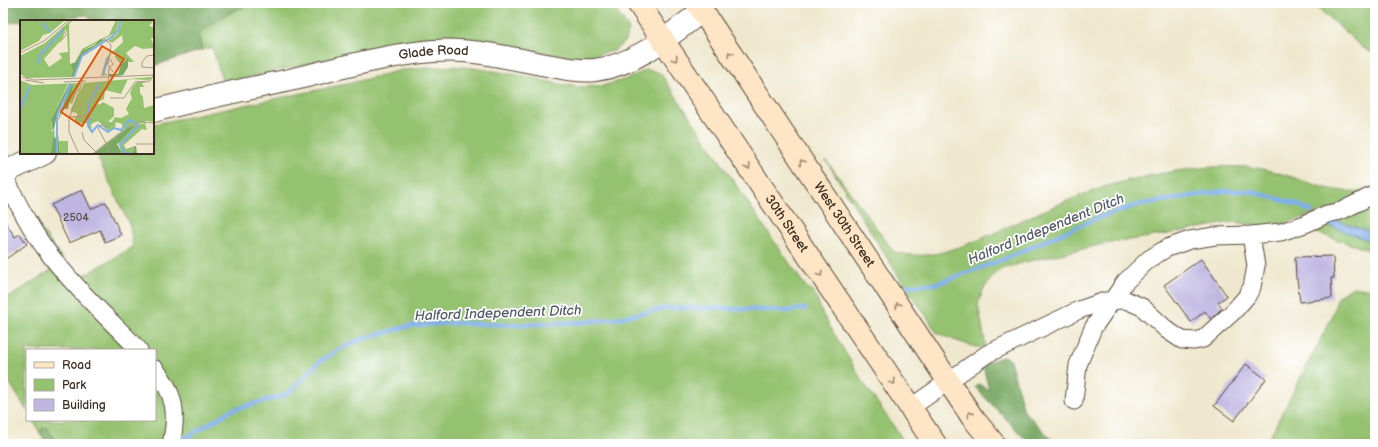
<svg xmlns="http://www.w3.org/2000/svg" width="1378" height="447" viewBox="0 0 1378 447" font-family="'Balsamiq Sans',sans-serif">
<rect width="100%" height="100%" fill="#fff"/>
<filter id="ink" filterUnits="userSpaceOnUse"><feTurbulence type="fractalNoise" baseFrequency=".025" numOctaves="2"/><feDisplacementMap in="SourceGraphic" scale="8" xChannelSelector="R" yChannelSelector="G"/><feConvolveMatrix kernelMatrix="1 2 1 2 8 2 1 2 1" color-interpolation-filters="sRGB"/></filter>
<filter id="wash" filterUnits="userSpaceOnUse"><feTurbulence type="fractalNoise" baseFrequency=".012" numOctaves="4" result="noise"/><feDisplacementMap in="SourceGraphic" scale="16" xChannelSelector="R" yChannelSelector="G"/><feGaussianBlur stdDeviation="0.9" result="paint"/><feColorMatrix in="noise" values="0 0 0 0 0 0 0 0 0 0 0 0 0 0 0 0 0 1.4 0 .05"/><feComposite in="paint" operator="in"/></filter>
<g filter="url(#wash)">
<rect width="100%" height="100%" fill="#efe8ce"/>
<!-- green -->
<path fill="#95c26f" stroke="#687646" d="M252 3H610L628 27 629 31 624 42 614 51 582 57 558 55 471 40 446 39 385 46 223 83 212 47 202 50 198 33 227 14Z
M1312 3H1375V55L1362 47Z
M451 66 474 68 524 76 565 85 581 87 602 86 627 79 646 70 655 71 661 74 772 238 806 287 815 294 823 315 863 382 906 444H58L47 428 42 429 40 433 33 420H155V350H27V411L3 372V296H11L51 270 3 194V183L23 205 78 279 133 247 130 226 98 158 102 153H153V125L154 124 351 83 401 70Z
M826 160 894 252C900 253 906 255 912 255 943 259 992 234 1020 221 1057 205 1094 188 1134 179 1171 171 1218 163 1257 168 1290 173 1320 191 1353 192 1358 193 1363 191 1368 189L1351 203 1272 227 1232 222 1174 233 1104 244 1025 262 1002 269 994 275 983 290 978 304 986 347H975L954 340 937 333 921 308 907 290Z
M1375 199V233L1369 232 1331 218Z
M1323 222 1365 239 1375 240V252L1314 232 1317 226Z
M1353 287 1368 289 1375 288V444H1266L1332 317 1338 296Z"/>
<!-- forest -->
<path fill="#78a862" stroke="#5a6940" d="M3 3H252L227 14 198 33 202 50 153 66V21H91L88 15 3 23Z
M1005 356 1010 360 1024 411 1056 444H1030L975 387 979 384 989 390 983 366 991 361Z
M47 428 58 444H47L40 433 42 429Z"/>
<!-- water -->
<path fill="#80afea" stroke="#5e6c84" d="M1331 218 1369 232 1375 233V240L1365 239 1327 225 1323 222Z"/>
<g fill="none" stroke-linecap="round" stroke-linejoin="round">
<!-- stream -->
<path stroke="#80afea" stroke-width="4.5" d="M906 286 935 284 947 280 1002 260 1097 218 1137 205 1223 191H1250L1296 204 1311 211
M176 444 232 410 285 395 292 390 320 361 340 349 359 340 409 326 452 323 517 325 585 322 613 319 666 308H714L785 311 805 309"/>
</g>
<g id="blocks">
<!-- building -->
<path fill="#bfb7e2" d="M82 190 91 209 106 202 121 235 105 242 100 230 69 243 51 205Z
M3 219 15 237 20 234 27 244 3 261Z
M1333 256 1334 278H1331L1332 298 1300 302 1297 279H1296L1295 257Z
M1201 259 1227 296 1218 302 1222 308 1211 319 1205 311 1191 322 1164 285Z
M1246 364 1266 379 1234 421 1214 406Z"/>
</g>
</g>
<g filter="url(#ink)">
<use href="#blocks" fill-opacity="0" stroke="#564638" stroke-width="1"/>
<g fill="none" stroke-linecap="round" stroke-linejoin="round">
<!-- minor casing -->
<g stroke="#564638" stroke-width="19">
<path id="minor" d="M3 173C16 200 29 227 47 251 74 287 108 318 139 350
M155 369C175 393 178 414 171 444
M1074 401 1078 365 1093 328 1125 282 1149 259 1167 248 1190 240 1215 236 1251 235 1281 232 1305 224 1327 214 1341 211 1375 194
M910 408 987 354 1079 310 1105 301 1126 300 1142 307 1167 330 1182 340 1194 341 1203 339 1234 311 1247 296 1252 287 1256 266 1251 235"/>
</g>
<!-- tertiary casing -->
<g stroke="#564638" stroke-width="24">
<g id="tertiary">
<path id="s1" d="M153 111C199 99 247 89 294 79 340 68 386 55 433 51 469 48 506 57 541 64 558 67 577 72 595 70 636 65 670 35 702 11"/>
<path d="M3 173 45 153"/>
</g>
</g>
<!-- secondary casing -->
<g stroke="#564638" stroke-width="24">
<g id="secondary">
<path id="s2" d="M638 3 935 444"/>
<path id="s3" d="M697 3 972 417 994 444"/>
</g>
</g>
<!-- minor -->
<use href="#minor" stroke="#fff" stroke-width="17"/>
<!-- tertiary -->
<use href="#tertiary" stroke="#fff" stroke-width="22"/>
<!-- secondary -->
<use href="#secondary" stroke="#fde5c5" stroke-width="22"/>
</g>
<!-- one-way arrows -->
<defs><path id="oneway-chevron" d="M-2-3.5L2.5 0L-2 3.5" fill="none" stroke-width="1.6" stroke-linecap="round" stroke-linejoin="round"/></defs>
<g stroke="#9c8872">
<use href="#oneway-chevron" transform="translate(730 54) rotate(-124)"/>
<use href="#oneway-chevron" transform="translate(675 59) rotate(56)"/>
<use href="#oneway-chevron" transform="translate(802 162) rotate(-124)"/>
<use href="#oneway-chevron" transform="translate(748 167) rotate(56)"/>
<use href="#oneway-chevron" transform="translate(820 274) rotate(56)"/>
<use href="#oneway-chevron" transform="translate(898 305) rotate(-124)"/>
<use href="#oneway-chevron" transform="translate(893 382) rotate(56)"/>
<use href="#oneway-chevron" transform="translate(970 414) rotate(-125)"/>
</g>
</g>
<g text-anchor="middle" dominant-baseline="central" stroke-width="3.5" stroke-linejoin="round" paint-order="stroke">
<!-- number labels -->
<g font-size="11" fill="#5c4d4f">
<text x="76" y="217">2504</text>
</g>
<!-- street labels -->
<g font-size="13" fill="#3b2a1e" stroke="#fff">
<text stroke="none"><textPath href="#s1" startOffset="287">Glade Road</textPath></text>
<text stroke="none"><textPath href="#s2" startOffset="266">30th Street</textPath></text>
<text stroke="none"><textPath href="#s3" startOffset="266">West 30th Street</textPath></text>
</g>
<!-- water labels -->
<g font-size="14" font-style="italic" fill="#535965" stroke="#fff">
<text transform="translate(1046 229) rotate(-22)">Halford Independent Ditch</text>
<text transform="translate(498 313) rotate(-2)">Halford Independent Ditch</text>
</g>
</g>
<!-- overview -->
<g transform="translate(20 20)">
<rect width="134" height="134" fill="#efe8ce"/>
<path d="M0 0H45L30 13 23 15 19 21 0 31ZM51 0H53L49 4 50 44 55 42 62 29 89 15 96 0H100L95 13 62 31 55 43 53 44V57L7 58 0 54V36L25 23ZM45 9 47 13 48 32 39 33 42 38 29 47 24 39 43 18ZM102 0H134L129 6 133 7 134 18H131L134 28 123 29 115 26 106 33 114 42H107L106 39 101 45 95 37 96 33 91 34 84 52 87 55 81 56 86 38 103 22 102 15 92 23 87 20 97 14ZM132 57 129 60 108 59 101 74 85 70 84 79 78 82 79 85 83 82 94 88V96L88 102H92L95 97 101 98 109 94 106 89 112 78 110 73 113 66 117 62H129L122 63 124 67H120V73L123 77 124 88 134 85V102L127 101 103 109 102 104 96 102 95 107 88 111 78 101 71 104 72 112 67 103H55V98H50L57 97V93L51 92V89L64 63ZM0 60 12 65 61 63 52 84 48 82 53 66 48 64 31 99 32 112 35 111 30 134H0ZM125 103 127 110 122 109 104 125 106 129 112 127 115 129 111 134H102L98 122 116 105ZM39 121H48V134H40Z" fill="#95c26f" fill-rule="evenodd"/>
<path d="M80 19 85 20 62 35 53 57H51L53 51 51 44 55 43 62 31 75 25ZM108 38V47L103 55 89 57V54H98L101 45ZM49 64H52L53 66 48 89H44L37 102 51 64 38 91 33 113 31 99ZM37 103 40 134H30L34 115 36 119ZM116 105 97 124 102 133H112L115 129 112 127 116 126 117 134H73L107 108Z" fill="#78a862"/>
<path d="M100 0 102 3 96 16 62 36 54 57 62 35 95 13Z" fill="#eeda9e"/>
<path fill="none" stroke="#80afea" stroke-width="2" d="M22 3 30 12M19 44 20 35 43 10M83 55 88 37M54 57 62 36 93 16 98 10 101 0M80 63 68 85V106L72 112 78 105 88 112 94 108 101 110 109 100 115 102 118 106 100 125 104 132 111 134M0 90 10 66M37 134V96L51 64"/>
<path fill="none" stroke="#a79c88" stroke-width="1" d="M83 18 91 25 88 45 93 52M40 22 46 15 42 7M0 33 24 21 49 0M134 35 127 36 122 42V47L134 48M2 57 14 60 134 55M5 60 24 63M88 61 89 48 93 44 90 39M44 62 66 61M90 78H104L115 62 130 61 133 56M49 97 65 96 73 100M62 112 64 120 75 131M116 124H134M59 134 49 112V99L63 60M72 134 106 108 121 102 134 103M88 134V127L78 108 81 105 87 107 90 104"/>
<path fill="#df570d" fill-opacity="0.15" stroke="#df570d" stroke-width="2" d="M82 26 104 39 62 106 41 92Z"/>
<rect width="134" height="134" fill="none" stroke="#3b2a1e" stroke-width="2"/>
</g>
<!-- margin -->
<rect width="1378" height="447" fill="none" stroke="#fff" stroke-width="16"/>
<!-- legend -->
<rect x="26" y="349" width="130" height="72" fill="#ffffff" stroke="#b1aaa5"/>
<rect x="34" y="362" width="20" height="6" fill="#fde5c5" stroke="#b1aaa5"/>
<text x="62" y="369" font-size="12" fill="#3b2a1e">Road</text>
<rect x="34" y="379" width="20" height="12" fill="#95c26f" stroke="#b1aaa5"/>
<text x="62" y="389" font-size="12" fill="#3b2a1e">Park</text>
<rect x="34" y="399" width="20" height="12" fill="#bfb7e2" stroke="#b1aaa5"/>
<text x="62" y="409" font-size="12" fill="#3b2a1e">Building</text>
</svg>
